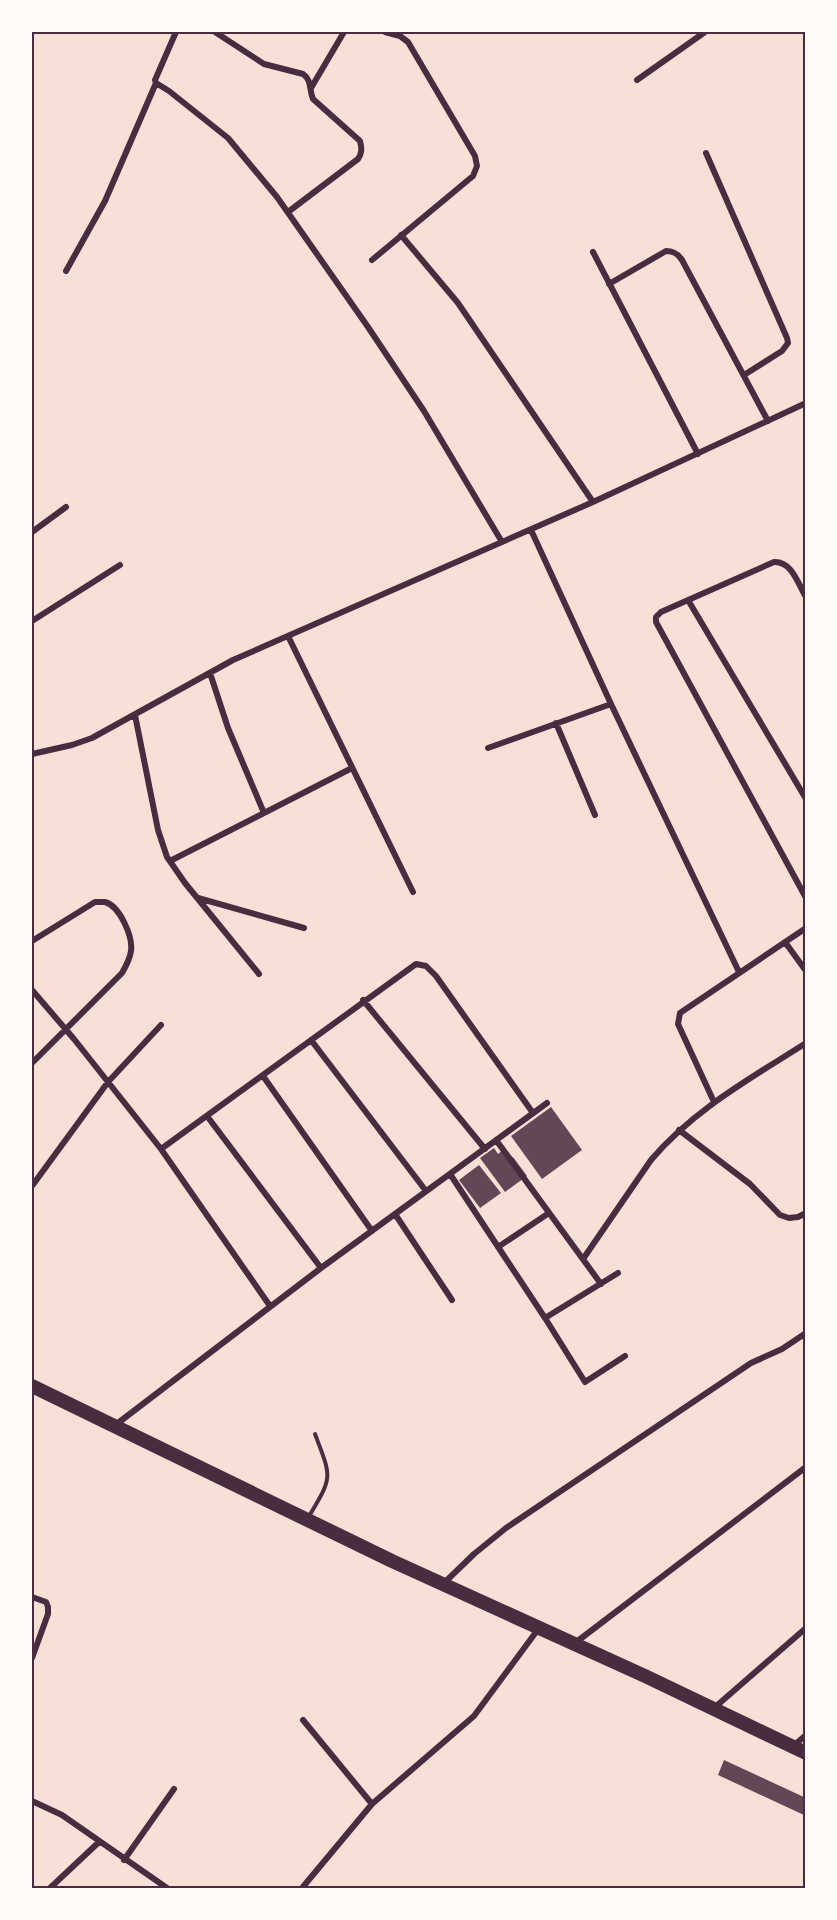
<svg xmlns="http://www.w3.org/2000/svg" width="837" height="1920" viewBox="0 0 837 1920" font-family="'PT Sans Narrow',sans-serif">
<rect width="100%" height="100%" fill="#f7e1d7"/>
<!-- building -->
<path fill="#644757" d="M551 1107 582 1150 542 1179 511 1136Z
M494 1148 498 1154 502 1151 509 1161 513 1157 527 1176 505 1192 480 1158Z
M479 1165 501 1193 480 1208 459 1180Z
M724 1760 806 1798V1816L718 1775Z"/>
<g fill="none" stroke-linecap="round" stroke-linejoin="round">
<!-- service -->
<path stroke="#4a2c40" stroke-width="4" d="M308 1518C333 1476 332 1479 315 1434"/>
<!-- minor -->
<path stroke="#4a2c40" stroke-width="6" d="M215 32 264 64 303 74C312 80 309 90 313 99L360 141C362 149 362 153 358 159L288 212
M637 80 705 32
M156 83 155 80 176 32
M311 88 344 32
M706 153 787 338 788 343 782 351 744 375
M401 235 458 303 593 502
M593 252 698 454
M372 260 473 176 477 166 475 156 408 42 400 36 385 32
M66 271 105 201 156 83 169 91 228 138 277 197 368 327 424 411 502 542
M609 284 666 251C674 251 678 254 682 260L768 421
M531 530 611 704 739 972
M32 532 66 507
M806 597C798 584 792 561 774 562L661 612 656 617V622L806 898
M688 600 806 799
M32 621 120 565
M288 636 413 892
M210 673 228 728 264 813
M135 715 158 830 167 857 185 883 259 974
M556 723 595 815
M488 748 611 704
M32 754 72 745 92 738 233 660 593 502 806 403
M170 861 352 768
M198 898 304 928
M32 941 95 902C97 902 103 902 105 902 120 906 133 937 131 951 130 959 126 966 122 973L32 1063
M785 942 806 971
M32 990 74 1039 161 1149 270 1306
M363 1000 485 1149
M311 1040 426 1191
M263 1076 372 1231
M714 1102 678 1024 680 1013 806 928
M207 1116 321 1268
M679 1130 750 1184 780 1215 789 1218 798 1217 806 1213
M496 1140 601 1284
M161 1149 416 964 426 966 436 976 533 1113
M450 1174 545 1318 585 1382 625 1356
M32 1186 108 1082 161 1025
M395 1214 452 1300
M498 1247 549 1213
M583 1259 651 1160C693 1110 751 1078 806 1043
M545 1318 618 1273
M114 1426 321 1268 547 1103
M443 1584 474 1554 506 1528 751 1363 782 1349 806 1333
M32 1597 46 1602 48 1607V1614L32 1658
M575 1643 806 1467
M714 1708 806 1628
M303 1720 372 1804
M792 1747 806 1735
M32 1801 62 1815 167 1888
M124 1860 174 1789
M50 1888 99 1842
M302 1888 372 1804 474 1716 539 1628"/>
<!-- primary -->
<path stroke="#4a2c40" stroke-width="14" d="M32 1386 392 1561 645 1676 806 1753"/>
</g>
<!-- border -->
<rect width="837" height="1920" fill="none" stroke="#fffaf5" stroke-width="66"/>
<rect x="33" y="33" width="771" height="1854" fill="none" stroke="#4a2c40" stroke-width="2"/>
</svg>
